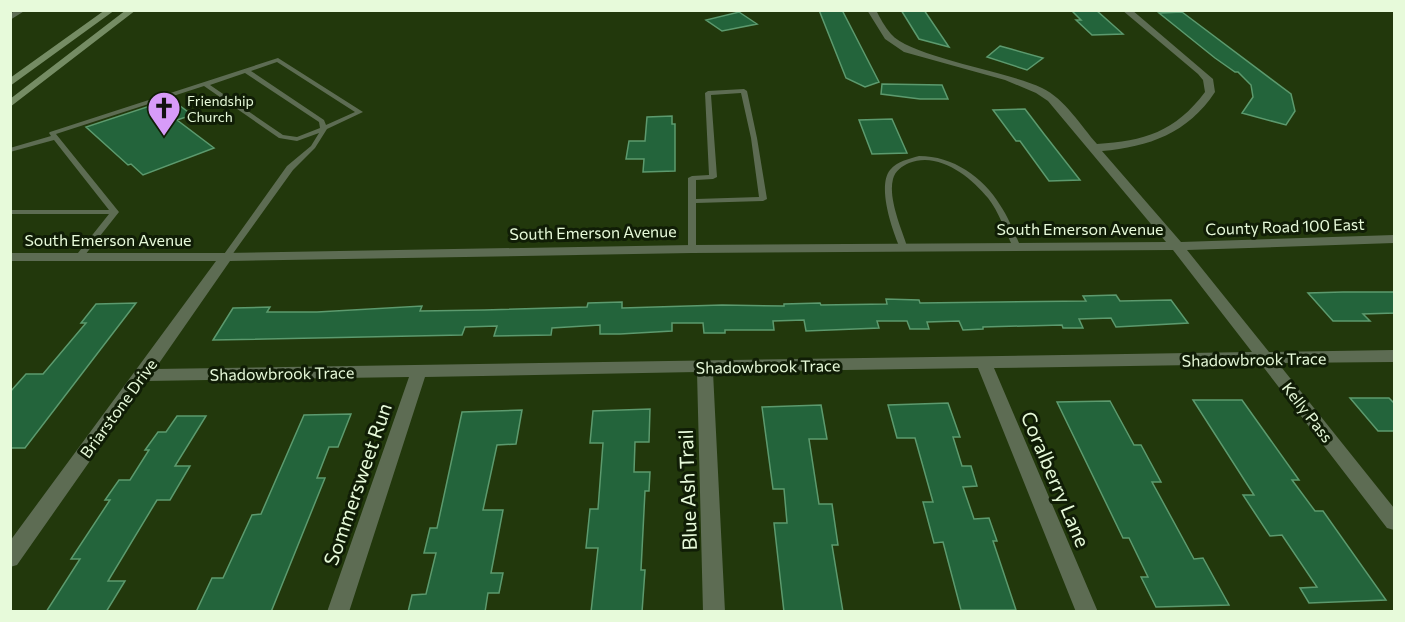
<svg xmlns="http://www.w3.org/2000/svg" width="1405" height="622" viewBox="0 0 1405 622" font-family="Commissioner,sans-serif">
<rect width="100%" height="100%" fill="#22380c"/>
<!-- building -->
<path fill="#23643b" stroke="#5c9a6e" stroke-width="1.5" d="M819 10H842L879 82 865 87 846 78Z
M901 10H924L949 47 919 39Z
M1071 10H1096L1123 34 1092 35 1076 20H1081Z
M739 12 757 24 722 31 706 20Z
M1182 12 1291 94 1295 111 1286 125 1242 113 1253 97 1251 85 1238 72H1235L1215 58 1159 13Z
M1000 46 1011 49 1043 58 1027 70 987 57Z
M882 84 942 85 948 99H920L881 94Z
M171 99 192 115 177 120 214 148 143 175 131 164 128 165 86 127Z
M1025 109 1044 134 1080 180 1049 181 1020 141H1016L993 110Z
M672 116V124H675V171L643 172 644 159H626L629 141H645L647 117Z
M892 119 907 153 872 154 859 120Z
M1343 292H1395V313L1363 314 1370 321H1333L1308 293Z
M1116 295 1120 301 1171 300 1188 323 1116 327 1111 318 1079 319 1083 328H1063L1062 325 983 327V329L963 330 959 321 927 322 929 329H910L907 321H877L879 328 806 331 804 320 773 321 774 330H725V333H704L703 323H672V331L620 334H600V325L552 328 551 335 494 336 497 326 465 327 462 335 213 340 233 308 270 307 267 312H317L422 306 420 311 484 310 587 307 588 303 622 302V308L722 305 784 306V304L820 303 821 305 887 304 886 299 919 300 920 303 1086 301 1083 296Z
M136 303 25 448H10V392L26 374H43L86 323H81L96 304Z
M1350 398H1389L1395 404V431H1378Z
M1193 400H1242L1299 480H1292L1315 511H1323L1386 600 1309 603 1300 588 1317 587 1282 535 1270 536 1243 495H1254Z
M1110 401 1134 445H1141L1161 482H1152L1194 559 1203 558 1229 605 1156 607 1141 577H1148L1129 538H1123L1057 402Z
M948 403 960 437H953L962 466H971L977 486 963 487 974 519 989 518 997 541H993L1016 610H961L943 542 934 543 923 502H933L915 438H897L888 405Z
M821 405 827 439H809L819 504H832L838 545H832L843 612H784L774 523H787L784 489H773L762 407Z
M650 409 649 442H635L634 472H650L649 491H645L641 570H645L642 612H591L598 548H586L590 509H598L603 443H590L593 411Z
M522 410 516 444 497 445 483 510H503L491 573H503L499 593H488L485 612H408L412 595 426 594 436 553H424L430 528H437L462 412Z
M351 414 338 447H329L317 478H325L271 612H196L212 578H223L252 515 261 514 304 415Z
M177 416H206L175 466H190L170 500H157L108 581H125L106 612H46L80 559H71L110 500H105L119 480H130L149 450H145L158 432H166Z"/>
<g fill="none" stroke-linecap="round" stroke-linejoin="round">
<!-- lane -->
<path fill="#5d6c53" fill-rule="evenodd" d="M278 58 363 112 327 129 315 148 293 170 229 259 226 260 222 257 287 166 311 146 319 133 297 141 279 138 204 86 56 134 119 212 81 260 78 261 74 258 109 214H10V210H109L54 140 10 152V148L51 136 49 133 50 132ZM277 62 355 112 326 125 324 120 251 71ZM245 73 319 122 320 128 297 137 283 135 210 85Z
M744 89 747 91 757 138 767 199 763 201 696 203V249L695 251H689L688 249V178L692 176 709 175 705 93 708 91ZM741 93 751 138 759 197 696 199V180L713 179 717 177 711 95Z
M919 156C953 156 983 177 1000 205 1009 218 1014 233 1021 247L1020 249H1014L1013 247C1005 231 999 212 988 198 970 176 938 151 909 163 902 166 895 171 893 179 888 198 901 228 907 246L906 248H900C892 230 877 186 890 170 897 161 909 159 919 156Z"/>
<!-- street -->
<path fill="#5d6c53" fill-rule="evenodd" d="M16 10H26L10 20V14Z
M867 10H876C880 18 885 27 891 34 910 57 1007 71 1042 88 1065 99 1081 126 1097 144 1144 141 1175 132 1205 92L1203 80 1198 74 1122 10H1132L1213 79 1215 92C1188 133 1149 147 1102 151L1181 242 1394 235V243L1187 250 1269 352 1394 350V362L1278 363 1394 508V530L1387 528 1261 364 994 368 1098 612H1076L978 368 713 372 725 612H703L697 372 425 377 349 612H327L409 377 146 381 17 565 10 567V541L216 261H10V253H226L692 245 1166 242 1048 101 1036 93 1005 80 904 52 885 39ZM1173 250 1252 352 155 369 230 261 692 253Z"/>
<!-- secondary -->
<path fill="#758c64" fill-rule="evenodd" d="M105 10H115L10 86V78Z
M126 10H136L10 107V99Z"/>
</g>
<!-- icons -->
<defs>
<g id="church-pin" transform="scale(1.725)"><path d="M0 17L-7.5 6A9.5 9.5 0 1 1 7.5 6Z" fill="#d79bf9" stroke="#101d06"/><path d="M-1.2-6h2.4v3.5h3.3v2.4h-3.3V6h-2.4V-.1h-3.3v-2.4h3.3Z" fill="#111"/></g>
</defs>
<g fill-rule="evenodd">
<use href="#church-pin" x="164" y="108"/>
</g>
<g text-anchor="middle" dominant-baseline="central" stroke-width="6" stroke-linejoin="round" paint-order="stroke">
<!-- far-poi labels -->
<g font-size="14" fill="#e7fada" stroke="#101d06" text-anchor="start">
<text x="187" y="100">Friendship<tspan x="187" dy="16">Church</tspan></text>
</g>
<!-- street labels -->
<g font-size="16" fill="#e7fada" stroke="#101d06">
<text transform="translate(1285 226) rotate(-2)">County Road 100 East</text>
<text x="1080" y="228">South Emerson Avenue</text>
<text transform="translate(593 232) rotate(-1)">South Emerson Avenue</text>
<text x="108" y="239">South Emerson Avenue</text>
<text transform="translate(1254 359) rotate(-1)">Shadowbrook Trace</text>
<text transform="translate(768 366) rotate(-1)">Shadowbrook Trace</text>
<text transform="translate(282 373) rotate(-1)">Shadowbrook Trace</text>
<text transform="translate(118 408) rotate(-54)">Briarstone Drive</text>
<text transform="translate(1308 412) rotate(52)">Kelly Pass</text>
</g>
<!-- near-street labels -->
<g font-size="20" fill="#e7fada" stroke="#101d06">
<text transform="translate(1056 479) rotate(67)">Coralberry Lane</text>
<text transform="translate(357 484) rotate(-71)">Sommersweet Run</text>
<text transform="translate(687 490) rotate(-92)">Blue Ash Trail</text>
</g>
</g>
<!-- border -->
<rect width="1405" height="622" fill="none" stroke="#e7fada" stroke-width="24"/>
</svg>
